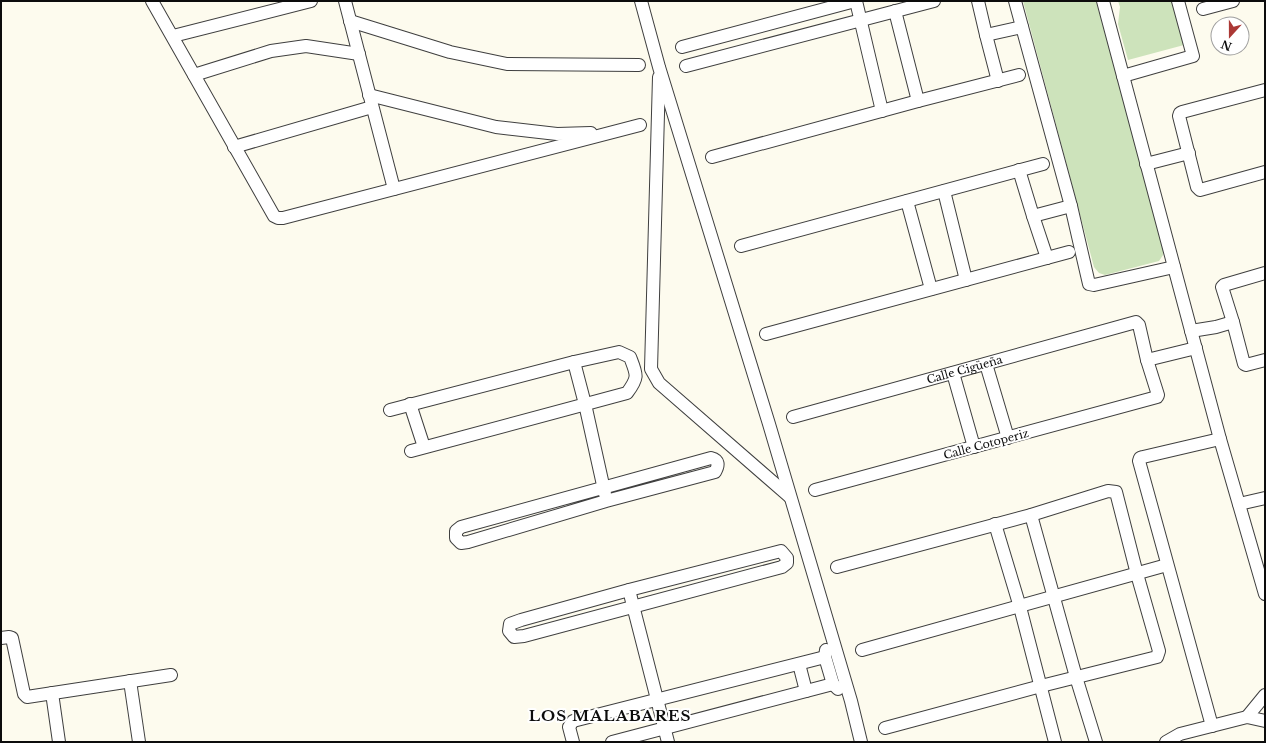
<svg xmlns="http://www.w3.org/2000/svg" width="1266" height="743" viewBox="0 0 1266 743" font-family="'Libre Baskerville',serif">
<rect width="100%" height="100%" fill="#fdfbee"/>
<!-- grass -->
<path fill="#cde3bb" d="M1023 1H1096L1164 248 1163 255 1159 261 1105 275 1099 273 1094 267Z
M1118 1H1172L1184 45 1128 60 1118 24 1120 7Z"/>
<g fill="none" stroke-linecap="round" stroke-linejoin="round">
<!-- street casing -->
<g stroke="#3f3f3f" stroke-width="14">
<g id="street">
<path d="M152 1 274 216 278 218H283L640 125"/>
<path d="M345 1 394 189"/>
<path d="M641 1 659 67 769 424 851 701 861 742"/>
<path d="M856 1 882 111"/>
<path d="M978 1 986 35 998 81"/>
<path d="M1015 1 1071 206 1089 284 1094 285 1174 267"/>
<path d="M1103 1 1220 439 1265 594"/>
<path d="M1203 9 1233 1"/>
<path d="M895 11 918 101"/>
<path d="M350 21 450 52 507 64 639 65"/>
<path d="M986 35 1022 27"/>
<path d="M173 36 311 1"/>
<path d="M682 47 855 1"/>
<path d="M686 66 934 1"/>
<path d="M194 75 271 51 306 46 359 54"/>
<path d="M1123 76 1193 56 1178 1"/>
<path d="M659 77 651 369 659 383 790 497"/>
<path d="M1265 90 1182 112 1180 113 1179 116 1197 187 1200 190 1265 172"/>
<path d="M369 95 496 127 557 134 591 133"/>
<path d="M234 147 372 107"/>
<path d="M712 157 918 101 1019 75"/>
<path d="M1146 164 1189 153"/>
<path d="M1019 170 1033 216 1047 258"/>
<path d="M944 191 966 280"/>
<path d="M907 201 931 289"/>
<path d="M1033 216 1071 206"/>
<path d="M741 246 1043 164"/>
<path d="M1265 273 1224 285 1222 287 1233 322 1244 364 1246 365 1265 360"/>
<path d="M1191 331 1216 327 1233 322"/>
<path d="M766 334 1069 252"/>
<path d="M1147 360 1196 348"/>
<path d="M574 362 585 404 605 494"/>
<path d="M986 364 1008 438"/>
<path d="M953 373 974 447"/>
<path d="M410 404 424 447"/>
<path d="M390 410 574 362 619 352 630 357C637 375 639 377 627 393L411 451"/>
<path id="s1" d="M793 417 1136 322 1139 325 1147 360 1158 395 1157 397 815 490"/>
<path d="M711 458C719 460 719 465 715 472L606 501 468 542 461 543 456 538V531L461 527Z"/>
<path d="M1239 504 1265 498"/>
<path d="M1031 515 1076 677 1096 742"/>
<path d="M995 524 1020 607 1055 742"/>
<path d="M781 551 787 558V563L782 567 524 636 514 637 509 631 510 624 521 620 629 590Z"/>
<path d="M837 567 1031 515 1108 491 1116 492 1137 574 1159 651 1157 657 1041 686 885 728"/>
<path d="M629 590 668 742"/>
<path d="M1 638 9 637 12 638 24 694 27 697 171 675"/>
<path d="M826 650 825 657 833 684 838 689"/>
<path d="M862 650 1167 565"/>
<path d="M799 664 806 691"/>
<path d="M130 681 139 742"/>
<path d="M52 693 59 742"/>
<path d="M1247 717 1265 695"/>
<path d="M1212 726 1139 461 1140 458 1143 457 1220 439"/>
<path d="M573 742 569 727 573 721 825 657"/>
<path d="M612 742 833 684"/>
<path d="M1166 742 1180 734 1247 717 1265 721"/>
</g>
</g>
<!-- street -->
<use href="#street" stroke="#fff" stroke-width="12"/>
</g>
<g text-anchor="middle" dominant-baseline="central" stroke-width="4" stroke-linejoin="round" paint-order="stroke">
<!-- street labels -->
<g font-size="11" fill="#0c0c0c" stroke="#fff">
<text stroke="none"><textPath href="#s1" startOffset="178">Calle Cigüeña</textPath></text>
<text transform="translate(986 444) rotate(-15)">Calle Cotoperiz</text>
</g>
<!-- district labels -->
<g font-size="15" font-weight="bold" letter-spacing="1" fill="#0c0c0c" stroke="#fff">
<text x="610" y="715">LOS MALABARES</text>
</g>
</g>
<!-- border -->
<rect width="1266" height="743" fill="none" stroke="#0c0c0c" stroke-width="4"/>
<!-- north arrow -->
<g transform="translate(1230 36) rotate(201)"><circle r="19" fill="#ffffff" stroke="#9e9e9e"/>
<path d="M0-3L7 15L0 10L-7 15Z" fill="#ab3835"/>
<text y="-6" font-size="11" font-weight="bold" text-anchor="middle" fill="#0c0c0c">N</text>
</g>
</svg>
